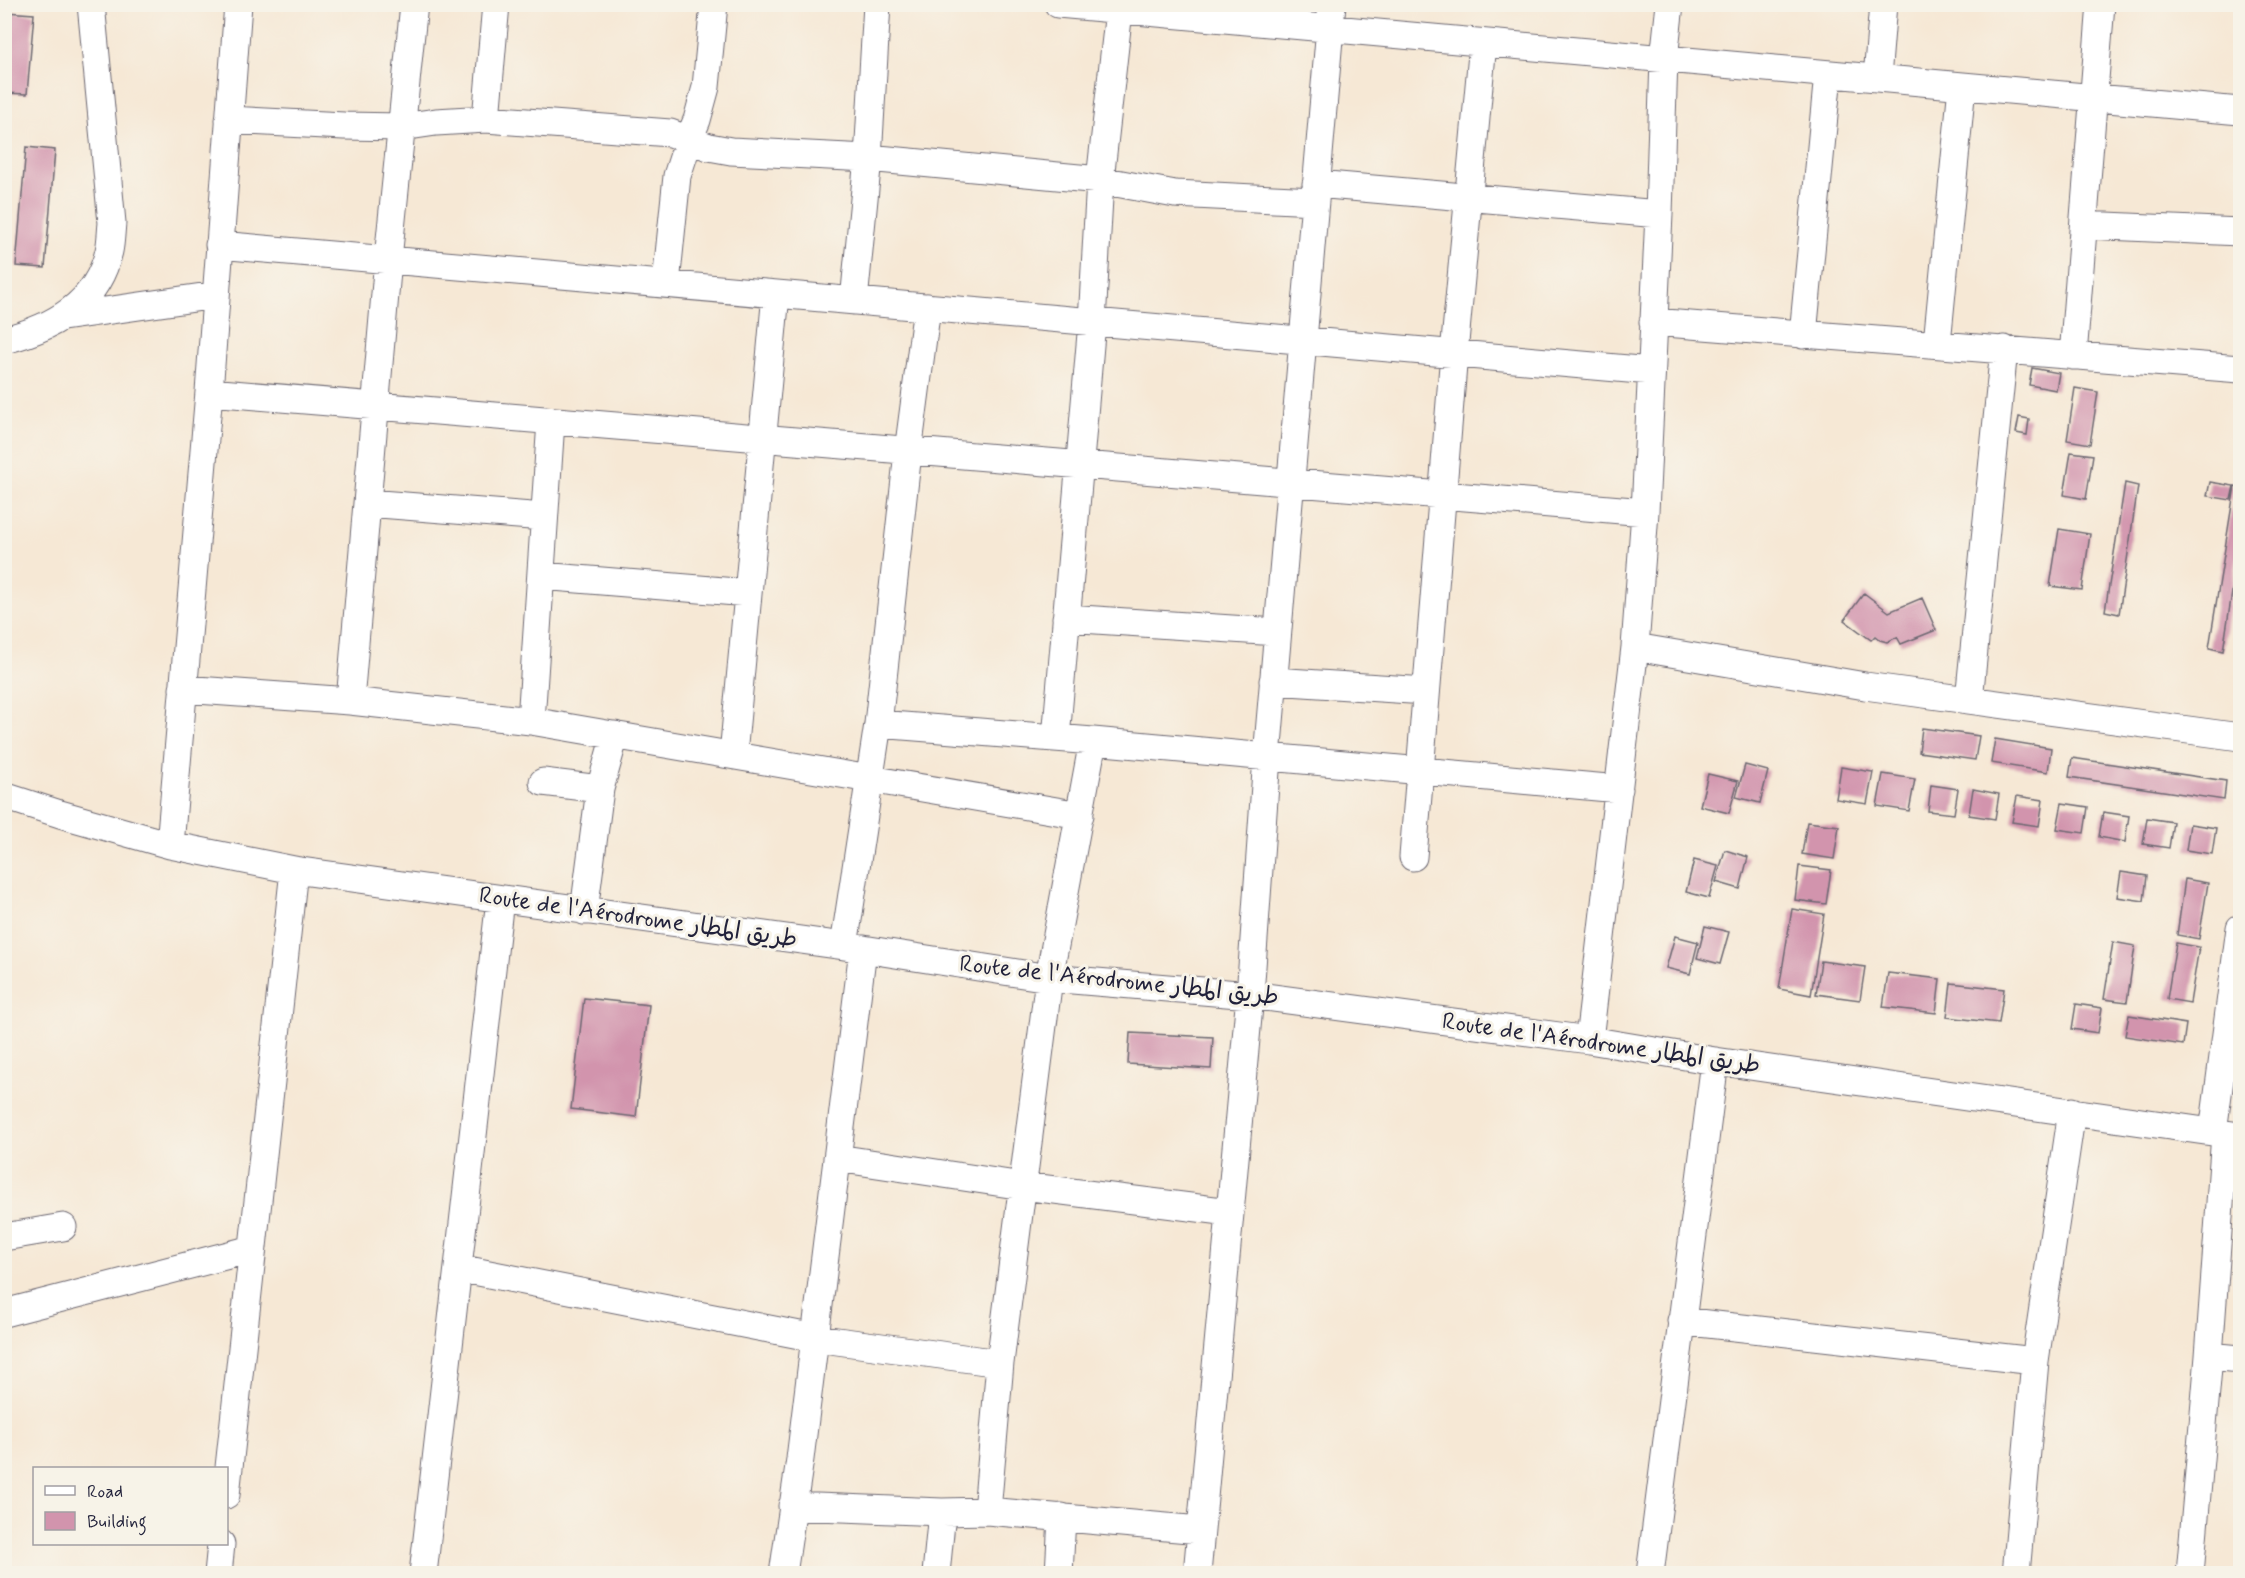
<svg xmlns="http://www.w3.org/2000/svg" width="2245" height="1578" viewBox="0 0 2245 1578" font-family="Mynerve,'Playpen Sans Arabic',sans-serif">
<rect width="100%" height="100%" fill="#f7f3e8"/>
<filter id="ink" filterUnits="userSpaceOnUse"><feTurbulence type="fractalNoise" baseFrequency=".0167" numOctaves="2"/><feDisplacementMap in="SourceGraphic" scale="12" xChannelSelector="R" yChannelSelector="G"/><feConvolveMatrix kernelMatrix="1 2 1 2 8 2 1 2 1" color-interpolation-filters="sRGB"/></filter>
<filter id="wash" filterUnits="userSpaceOnUse"><feTurbulence type="fractalNoise" baseFrequency=".008" numOctaves="4" result="noise"/><feDisplacementMap in="SourceGraphic" scale="24" xChannelSelector="R" yChannelSelector="G"/><feGaussianBlur stdDeviation="1.35" result="paint"/><feColorMatrix in="noise" values="0 0 0 0 0 0 0 0 0 0 0 0 0 0 0 0 0 1.4 0 .05"/><feComposite in="paint" operator="in"/></filter>
<g filter="url(#wash)">
<rect width="100%" height="100%" fill="#f6e8d5"/>
<g id="blocks">
<!-- building -->
<path fill="#d294ad" d="M5 12 34 14 27 94 4 93Z
M26 147 55 150 45 268 16 266Z
M2032 368 2059 373 2056 390 2029 385Z
M2075 388 2098 392 2090 444 2067 440Z
M2019 417 2029 419 2027 435 2016 433Z
M2071 452 2093 455 2086 499 2064 495Z
M2210 482 2234 486 2231 500 2207 496Z
M2125 483 2138 486 2119 614 2105 611Z
M2235 486 2240 487V540L2223 651 2209 648Z
M2059 529 2090 534 2082 590 2050 586Z
M1864 593 1889 612 1922 598 1936 630 1901 644 1897 637 1887 642 1880 640 1875 636 1871 640 1844 620Z
M1922 728 1979 736 1975 760 1919 752Z
M1995 739 2051 748 2048 772 1991 763Z
M2072 758 2226 781 2224 800 2069 777Z
M1745 765 1768 771 1760 803 1736 797Z
M1841 767 1873 772 1867 804 1836 799Z
M1708 774 1738 781 1729 813 1700 806Z
M1883 774 1915 779 1909 811 1877 806Z
M1931 785 1958 789 1954 814 1928 811Z
M1973 789 1999 794 1995 819 1969 815Z
M2017 796 2043 800 2039 826 2012 822Z
M2062 803 2088 807 2084 833 2057 829Z
M2103 812 2129 816 2125 842 2099 837Z
M2147 818 2173 822 2169 848 2143 844Z
M1807 822 1839 826 1834 859 1802 854Z
M2190 824 2216 828 2212 854 2186 850Z
M1725 850 1748 857 1740 889 1716 882Z
M1694 860 1718 866 1709 898 1686 892Z
M1799 866 1831 870 1826 904 1795 900Z
M2121 872 2147 876 2144 901 2117 897Z
M2185 879 2208 883 2199 939 2177 935Z
M1792 909 1824 914 1811 995 1779 989Z
M1705 926 1729 932 1720 964 1697 958Z
M1675 936 1698 942 1690 974 1666 968Z
M2113 942 2135 946 2127 1002 2104 999Z
M2176 943 2199 947 2190 1003 2167 999Z
M1821 961 1865 967 1860 1000 1816 994Z
M1888 973 1940 979 1936 1013 1883 1007Z
M1951 983 2004 989 1999 1023 1947 1017Z
M584 998 649 1005 636 1117 571 1109Z
M2076 1004 2102 1008 2098 1033 2072 1029Z
M2129 1015 2186 1024 2183 1045 2125 1036Z
M1130 1033 1213 1037 1211 1069 1128 1064Z"/>
</g>
</g>
<g filter="url(#ink)">
<use href="#blocks" fill-opacity="0" stroke="#6c6771" stroke-width="1.5"/>
<g fill="none" stroke-linecap="round" stroke-linejoin="round">
<!-- minor casing -->
<g stroke="#6c6771" stroke-width="29">
<path id="minor" d="M1058 4 2240 111
M1877 78 1883 4
M486 119 496 4
M229 120 344 126 402 127 436 122 486 119 670 133 709 147 731 151 868 158 1100 180 1175 194 1315 201
M1316 184 1659 214
M2084 225 2240 232
M219 245 1651 371
M666 284 677 176 689 139 697 120 706 87 714 4
M854 301 868 158 877 4
M63 317 216 295
M1653 322 2240 369
M1803 335 1828 74
M4 340C53 328 97 304 109 251 111 242 111 232 112 223L91 4
M1937 343 1962 86
M2073 356 2101 4
M209 392 1645 512
M367 503 544 517
M541 576 748 593
M1066 618 1277 632
M1635 647 1865 686 2240 737
M1273 681 1426 691
M183 689 350 701 531 721 1080 815
M1969 700 2004 349
M350 701 388 259 414 4
M531 721 551 421
M878 724 1093 741 1619 789
M1056 738 1092 322 1100 180 1119 10
M733 755 776 294
M543 782 600 789
M4 796 60 814 170 845 294 870 844 946 1049 978 1250 995 1589 1040 1715 1061 2240 1136
M170 845 209 392 238 4
M1413 857 1454 353 1483 43
M584 911 600 789 615 735
M844 946 878 724 908 452 927 307
M1589 1040 1635 647 1645 512 1659 214 1664 59 1670 4
M2213 1132 2240 928
M837 1158 1023 1186 1230 1212
M4 1237 63 1227
M458 1268 815 1338 1000 1363
M4 1313 252 1249
M1681 1321 2035 1361
M2209 1356 2240 1359
M226 1495 294 870
M792 1506 942 1512 987 1511 1200 1530
M987 1511 1000 1363 1049 978 1093 741
M218 1574 221 1544
M423 1574 500 899
M783 1574 800 1459 863 949
M936 1574 942 1512
M1059 1574 1062 1517
M1197 1574 1250 995 1267 757 1332 4
M1650 1574 1715 1061
M2016 1574 2035 1361 2072 1111
M2190 1574 2209 1356 2225 1134"/>
</g>
<!-- minor -->
<use href="#minor" stroke="#fff" stroke-width="27"/>
</g>
</g>
<g text-anchor="middle" dominant-baseline="central" stroke-width="6" stroke-linejoin="round" paint-order="stroke">
<!-- street labels -->
<g font-size="24" fill="#22223b" stroke="#f7f3e8">
<text transform="translate(638 918) rotate(8)">Route de l'Aérodrome طريق المطار</text>
<text transform="translate(1119 981) rotate(6)">Route de l'Aérodrome طريق المطار</text>
<text transform="translate(1601 1044) rotate(8)">Route de l'Aérodrome طريق المطار</text>
</g>
</g>
<!-- margin -->
<rect width="2245" height="1578" fill="none" stroke="#f7f3e8" stroke-width="24"/>
<!-- legend -->
<rect x="33" y="1467" width="195" height="78" fill="#f7f3e8" stroke="#a29fa3" stroke-width="1.5"/>
<rect x="45" y="1486" width="30" height="9" fill="#ffffff" stroke="#a29fa3" stroke-width="1.5"/>
<text x="87" y="1497" font-size="18" fill="#22223b">Road</text>
<rect x="45" y="1512" width="30" height="18" fill="#d294ad" stroke="#a29fa3" stroke-width="1.5"/>
<text x="87" y="1527" font-size="18" fill="#22223b">Building</text>
</svg>
